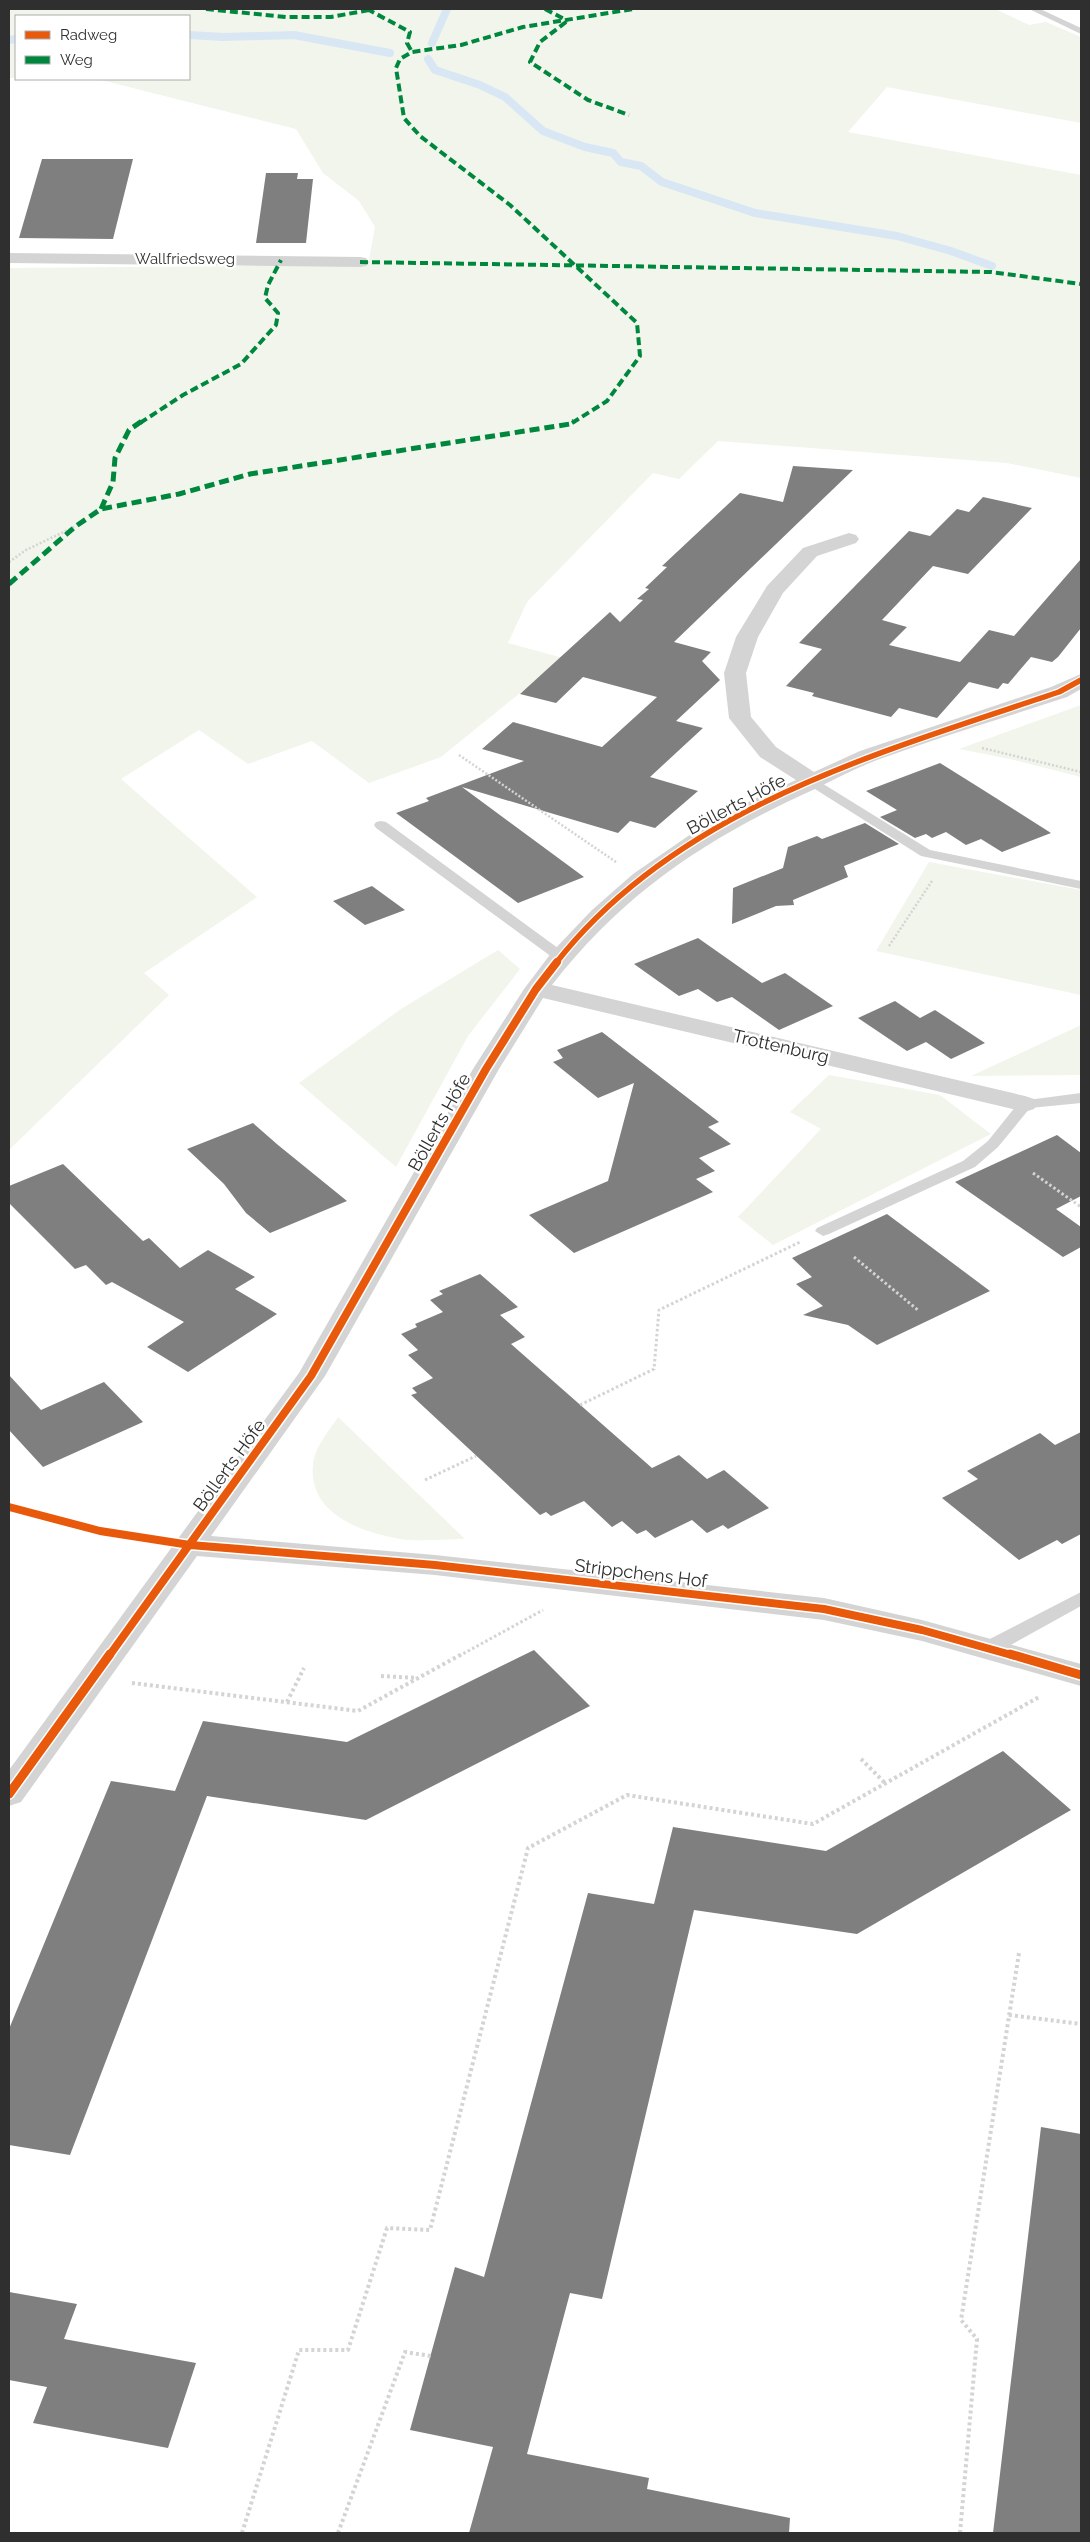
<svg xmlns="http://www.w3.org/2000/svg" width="1090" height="2542" viewBox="0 0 1090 2542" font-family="Raleway,sans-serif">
<rect width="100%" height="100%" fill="#fff"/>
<!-- green -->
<path fill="#f1f5ec" d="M9 9H999L997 10 1029 25 1046 22 1081 37V123L887 87 848 132 1081 175V478L1007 463 718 441 679 479 653 473 527 602 508 643 563 658 441 757 369 783 312 741 248 764 199 730 121 779 257 897 144 973 169 995 9 1150V268L368 265 375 227 359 201 323 173 296 129 97 79H189V16H16V78H9Z
M1081 705V777L1010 759 959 749Z
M929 862 1081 890V995L876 951Z
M498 950 520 969 468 1036 396 1167 299 1083 401 1009Z
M1081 1025V1075L971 1076Z
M829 1075 940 1095 991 1134 773 1245 738 1217 821 1129 790 1112Z
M338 1417 465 1539C444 1539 420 1542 400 1539 361 1532 308 1514 313 1465 314 1448 329 1431 338 1417Z"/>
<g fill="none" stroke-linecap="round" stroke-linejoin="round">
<!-- stream -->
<path stroke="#d8e7f3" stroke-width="8" d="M189 35 223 37 294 35 390 53
M9 40 16 39
M432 43 447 9
M428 59 435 70 480 85 505 97 543 131 585 147 613 153 621 162 641 166 662 182 755 213 897 236 951 251 992 266"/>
</g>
<!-- building -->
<path fill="#7f7f7f" d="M42 159H133L113 239 19 238Z
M266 173H298L297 179H313L306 243H256Z
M793 466 853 470 674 642 711 652 702 661 720 680 676 721 703 728 650 777 698 791 655 828 630 821 618 833 462 787 584 877 518 903 396 813 429 801 426 798 524 761 482 749 513 722 602 747 657 697 583 677 556 703 520 694 610 612 620 622 643 600 637 599 649 589 645 588 667 567 662 566 740 493 783 502Z
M983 497 1032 508 968 574 933 566 882 620 907 627 889 645 960 662 989 630 1014 636 1081 559V628L1058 657 1052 662 1031 657 1008 684 1003 683 998 689 969 682 937 718 899 708 891 717 812 696 814 693 786 686 822 649 799 643 909 531 930 536 957 509 969 512Z
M940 763 980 788 1051 833 1002 852 981 839 966 845 946 832 932 838 926 834 915 838 880 817 897 810 866 791Z
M865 823 899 844 844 866 848 877 793 900 794 905 776 906 732 924 733 888 783 868 788 847 817 836 822 839Z
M372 886 405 910 365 925 333 901Z
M698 938 762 983 785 973 833 1006 779 1030 732 997 717 1002 698 989 679 996 634 964Z
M895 1001 920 1018 935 1010 985 1043 951 1059 926 1042 907 1051 858 1018Z
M602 1032 719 1122 708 1127 731 1144 699 1158 715 1171 696 1179 713 1192 574 1253 529 1215 608 1181 634 1083 598 1098 553 1062 563 1058 557 1050Z
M253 1123 278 1145 347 1201 270 1233 246 1213 224 1184 187 1149Z
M1057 1135 1081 1153V1196L1056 1209 1081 1227V1247L1063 1257 955 1182Z
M63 1164 143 1241 149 1238 180 1268 208 1250 255 1277 235 1289 277 1314 188 1372 147 1347 184 1322 112 1282 106 1285 86 1265 75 1269 9 1203V1186Z
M887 1214 990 1291 877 1345 848 1325 803 1315 823 1306 796 1284 812 1277 792 1258Z
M480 1274 518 1307 500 1315 525 1337 511 1344 652 1468 679 1455 707 1479 724 1470 769 1508 728 1529 723 1525 707 1533 692 1520 655 1538 646 1530 637 1534 622 1521 612 1527 584 1501 551 1516 546 1512 540 1515 411 1395 417 1393 412 1388 433 1378 408 1355 418 1350 401 1334 417 1327 415 1324 443 1312 430 1300 443 1294 439 1291Z
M9 1375 41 1410 104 1382 143 1422 43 1467 9 1430Z
M1081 1432V1534L1062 1544 1057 1540 1019 1560 942 1498 978 1479 967 1471 1040 1433 1055 1445Z
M534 1650 590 1706 366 1820 207 1796 70 2155 9 2145V2029L111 1781 175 1791 203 1721 347 1742Z
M1003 1751 1071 1810 857 1934 694 1910 602 2299 570 2293 527 2454 649 2478 647 2489 790 2518 789 2533H469L493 2447 410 2430 455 2267 484 2277 588 1893 654 1904 673 1827 826 1851Z
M1041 2127 1081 2134V2533H993Z
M9 2292 77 2304 64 2339 196 2363 168 2448 33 2423 47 2387 9 2380Z"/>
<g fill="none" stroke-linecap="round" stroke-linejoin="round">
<!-- path-far2 -->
<path stroke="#d4d4d4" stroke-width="2.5" stroke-dasharray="2 2" stroke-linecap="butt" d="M9 562 26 550 76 526
M982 748 1081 772
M459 755 616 862
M889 946 932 881"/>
<!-- path-far1 -->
<path stroke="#d4d4d4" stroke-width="3" stroke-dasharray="2.5 2.5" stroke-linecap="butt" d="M1033 1173 1081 1207
M854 1257 919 1311
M580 1405 654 1369 659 1310 800 1242
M425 1480 476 1456
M459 1656 543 1610"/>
<!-- path -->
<path stroke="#d4d4d4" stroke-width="4" stroke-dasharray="3 3" stroke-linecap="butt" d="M381 1676 418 1678
M132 1683 358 1711 462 1654
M287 1702 304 1668
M861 1759 885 1783
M1009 2015 1081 2024
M242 2533 299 2350H348L387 2228 430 2230 528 1848 627 1795 813 1824 1039 1697
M338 2533 405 2352 431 2356
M960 2533 977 2339 961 2320 1019 1953"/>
<!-- lane -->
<path fill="#d4d4d4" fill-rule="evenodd" d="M1029 9H1040L1081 28V34Z
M812 777 930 850 1081 881V889L921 856 807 784 805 781Z
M381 821 386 822 566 954 568 957 566 960H556L376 828 374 825 376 822Z
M1081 1093V1103L1030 1108 998 1147 975 1167 829 1234 823 1236 815 1231 817 1228 963 1161 988 1141 1020 1101Z
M1081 1592V1606L998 1652 991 1653 984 1652 982 1647 984 1642Z"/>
<!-- street -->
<path fill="#d4d4d4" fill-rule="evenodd" d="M9 253 360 257 366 258 369 262 366 266 360 267 9 263Z
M849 533 856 535 859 539 856 543 817 556 783 593 758 637 746 673 751 717 776 747 814 772 860 751 1051 687 1081 674V689L1067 697C1004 718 939 737 877 760 856 768 835 779 815 789 708 837 624 892 552 985L1025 1096 1034 1099 1038 1104 1034 1109 1025 1112 543 998 499 1069 325 1376 211 1536 435 1555 824 1598 922 1620 1081 1664V1686L922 1641 824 1620 435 1575 197 1556 21 1802 9 1806V1770L299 1373 473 1069 524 989 552 952 592 910 633 874 694 832 752 800 796 780 760 757 729 718 724 673 736 637 767 586 803 548Z"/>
<!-- quiet-far1 -->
<path stroke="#00873e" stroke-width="4" stroke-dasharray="8 4" stroke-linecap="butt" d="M206 9 286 17H331L369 10
M371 9 369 10 410 32 407 43 412 52
M545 9 568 21
M566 22 540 42 530 62 588 100 629 115
M360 262 991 272 1081 284
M140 423 183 395 241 364 276 325 278 313 265 298 268 285 281 260
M572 423 607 401 640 356 637 323 510 205 420 136 404 118 396 68 400 59 412 52 461 45 523 27 633 9"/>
<!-- quiet -->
<path stroke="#00873e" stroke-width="5" stroke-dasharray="10 5" stroke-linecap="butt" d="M101 509 113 482 115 458 129 430 142 421
M9 584 76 526 101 509 179 494 250 474 570 424 574 421"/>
<!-- cycleway-far2 casing -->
<g stroke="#fff" stroke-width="8">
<path id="cycleway-far2" d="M556 963C677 808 881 752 1059 692L1081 680"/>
</g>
<!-- cycleway-far1 casing -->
<g stroke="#fff" stroke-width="11">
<path id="cycleway-far1" d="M9 1507 100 1531 190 1545 435 1565 824 1609 922 1630 1015 1656
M109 1656 311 1376 486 1069 536 989 557 962"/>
</g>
<!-- cycleway casing -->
<g stroke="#fff" stroke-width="12">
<path id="cycleway" d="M1010 1654 1081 1675
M9 1794 110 1654"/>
</g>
<!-- cycleway-far2 -->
<use href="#cycleway-far2" stroke="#e8590c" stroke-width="5.5"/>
<!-- cycleway-far1 -->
<use href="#cycleway-far1" stroke="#e8590c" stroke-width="8"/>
<!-- cycleway -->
<use href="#cycleway" stroke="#e8590c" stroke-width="9"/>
</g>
<g text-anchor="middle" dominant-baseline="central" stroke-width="5" stroke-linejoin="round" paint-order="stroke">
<!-- far-street labels -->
<g font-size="15" fill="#2f2f2f" stroke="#fff">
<text x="185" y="259">Wallfriedsweg</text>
</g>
<!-- street labels -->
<g font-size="18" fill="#2f2f2f" stroke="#fff">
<text transform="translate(736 804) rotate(-28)">Böllerts Höfe</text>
<text transform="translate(781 1046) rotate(13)">Trottenburg</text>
<text transform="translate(439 1122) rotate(-61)">Böllerts Höfe</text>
<text transform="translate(229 1465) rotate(-54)">Böllerts Höfe</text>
<text transform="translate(641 1573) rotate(7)">Strippchens Hof</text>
</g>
</g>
<!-- border -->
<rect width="1090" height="2542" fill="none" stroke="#2f2f2f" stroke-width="20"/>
<!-- legend -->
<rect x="15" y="15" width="175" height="65" fill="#ffffff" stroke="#acacac"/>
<rect x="25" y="31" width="25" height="8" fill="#e8590c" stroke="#acacac"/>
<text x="60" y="40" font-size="15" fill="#2f2f2f">Radweg</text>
<rect x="25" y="56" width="25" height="8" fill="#00873e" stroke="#acacac"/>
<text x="60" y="65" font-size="15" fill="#2f2f2f">Weg</text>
</svg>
